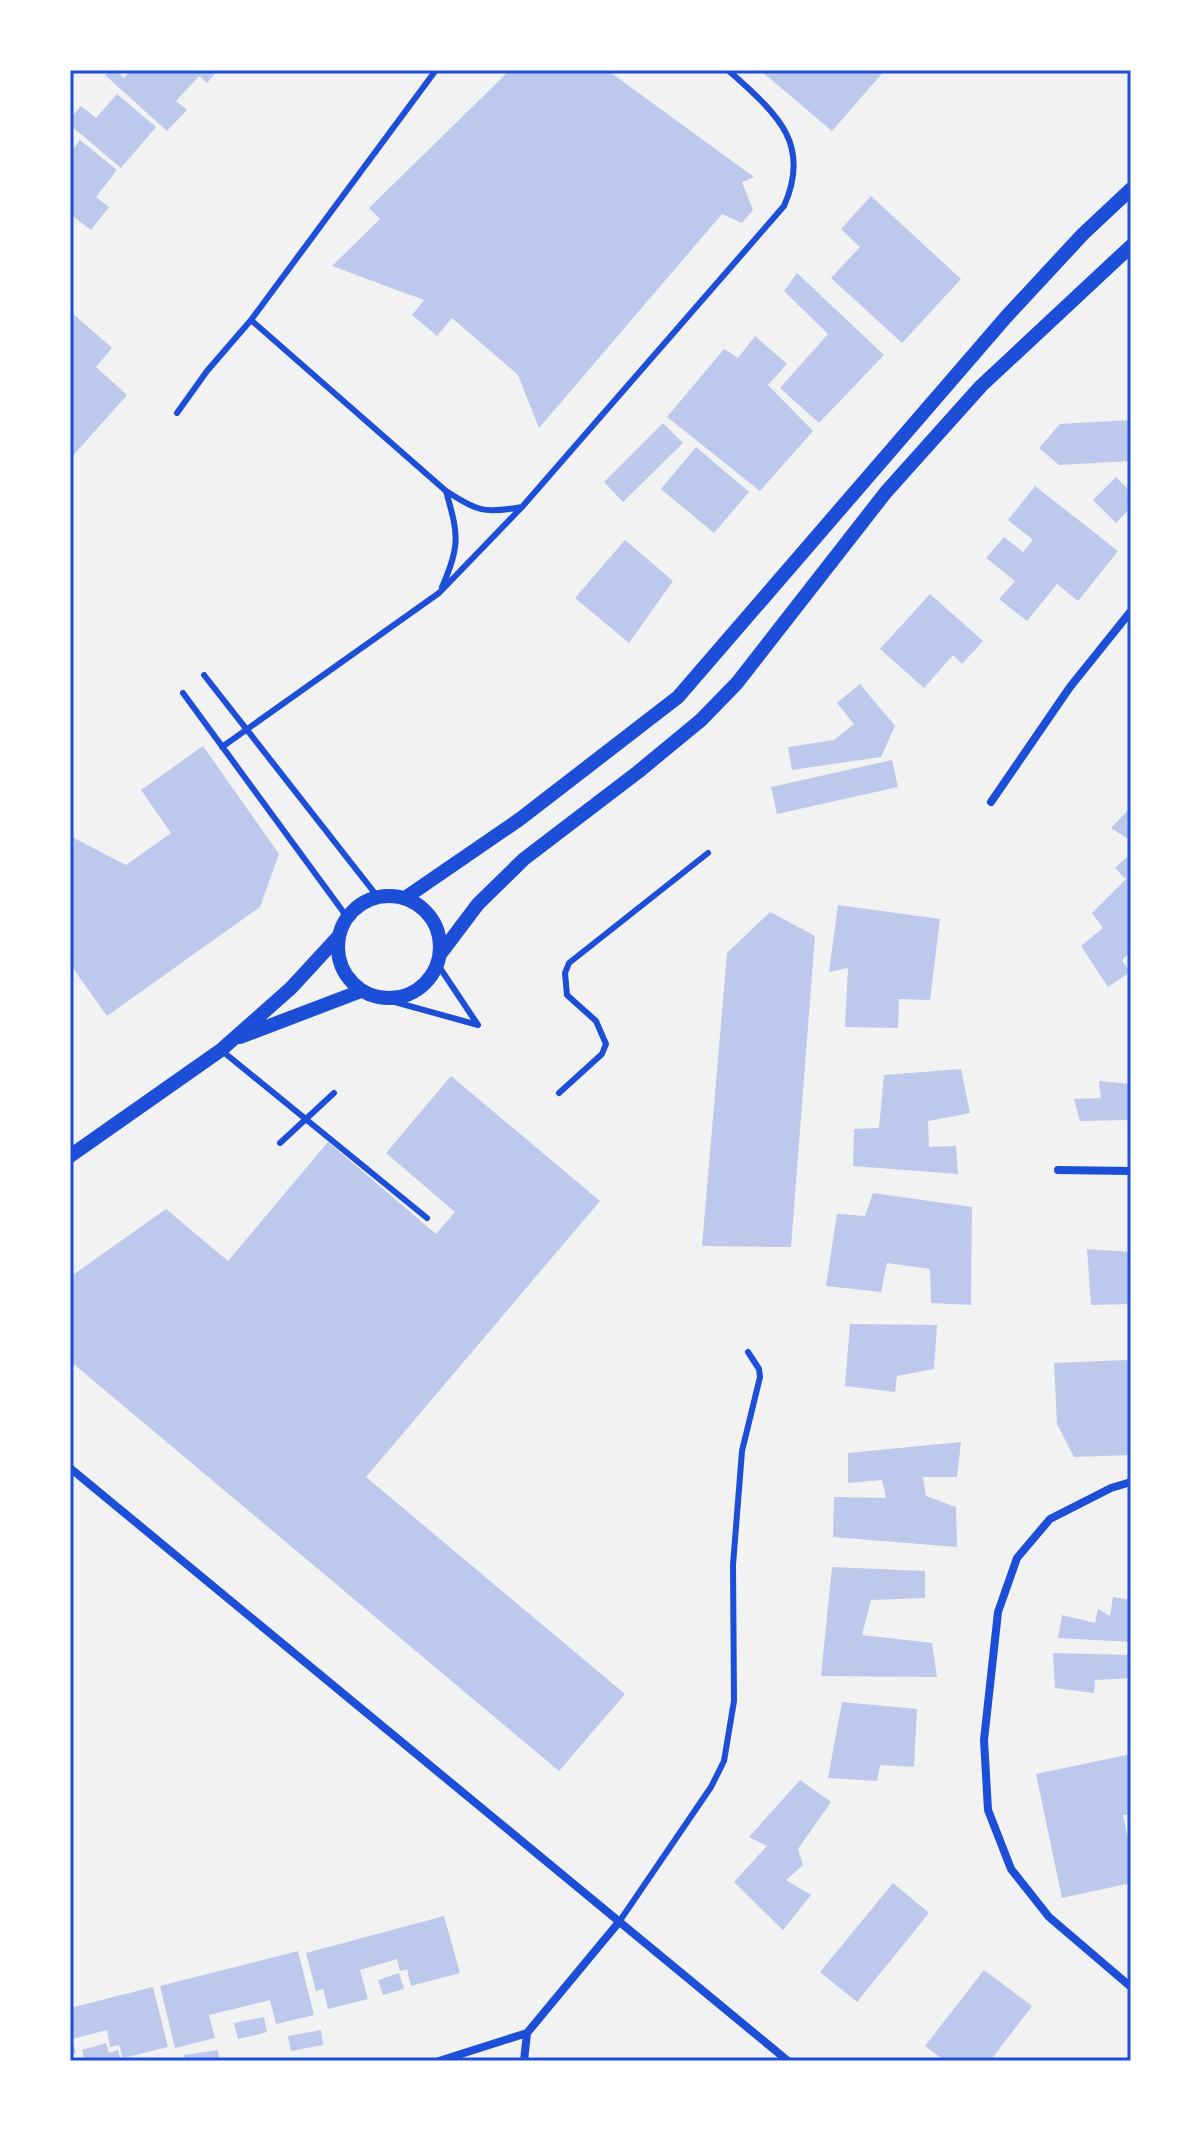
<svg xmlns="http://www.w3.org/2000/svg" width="1201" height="2131" viewBox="0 0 1201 2131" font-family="'Open Sans',sans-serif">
<rect width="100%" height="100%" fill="#f2f2f2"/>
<!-- building -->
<path fill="#bdc9ec" d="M110 70H115L124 78 131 70H218L207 83 199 76 176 101 187 110 167 131 105 75Z
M510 70H607L754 177 742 182 753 210 742 223 722 214 539 428 518 375 452 318 437 336 412 315 424 300 332 266 380 219 369 208Z
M760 70H885L832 131Z
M117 94 156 127 121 168 70 125V119L81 106 96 118Z
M80 140 117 170 96 197 109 207 91 230 70 214V153Z
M871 196 961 279 902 343 831 278 860 247 841 229Z
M797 273 884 355 819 423 780 388 828 334 784 291Z
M70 311 112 348 96 367 127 395 70 459Z
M755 336 787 364 768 385 813 431 760 491 667 417 724 349 738 358Z
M1131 420V461L1059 465 1039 448 1060 424Z
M663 423 683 443 623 502 604 482Z
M696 447 749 492 714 533 661 489Z
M1116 477 1131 492V507L1116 523 1093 500Z
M1035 486 1118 551 1078 601 1057 584 1027 621 999 599 1015 581 986 558 1004 537 1023 552 1033 540 1008 520Z
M625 540 673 581 629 643 575 598Z
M930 594 983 641 962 664 953 655 924 688 880 649Z
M860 684 895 726 881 757 792 770 788 747 834 740 854 724 837 703Z
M203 746 279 854 260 907 107 1016 70 964V836L126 865 171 833 141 790Z
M892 760 898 787 777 814 771 787Z
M1131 807V841L1111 828Z
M1131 853V952L1122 960 1130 972 1108 987 1081 946 1103 928 1092 913 1126 879 1115 868Z
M838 905 940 919 930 1000 899 999 898 1028 845 1027 848 968 829 972Z
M770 912 815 936 791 1247 702 1246 727 953Z
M961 1069 970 1113 928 1121 929 1147 956 1146 958 1174 853 1166 854 1129 879 1128 884 1075Z
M451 1076 600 1201 366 1477 625 1694 559 1771 70 1361V1277L166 1209 228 1261 328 1142 436 1234 455 1212 386 1153Z
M1099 1081 1131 1084V1120L1080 1121 1074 1099 1101 1098Z
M873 1193 972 1207 971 1305 931 1303 930 1269 887 1263 881 1292 826 1286 837 1214 865 1216Z
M1087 1249 1131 1252V1304L1091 1305Z
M850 1324 937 1325 934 1369 897 1376 895 1392 845 1386Z
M1128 1360 1131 1455 1074 1457 1057 1424 1054 1363Z
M961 1442 957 1477H923L926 1496 956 1507 957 1547 833 1537 834 1497 886 1498 882 1480 848 1483V1453Z
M832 1567 925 1571V1598L871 1600 862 1635 932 1643 937 1677 821 1676Z
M1113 1597 1131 1600V1642L1058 1638 1062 1615 1095 1623 1098 1609 1110 1616Z
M1053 1653 1131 1655V1678L1095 1680 1094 1693 1055 1688Z
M842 1702 917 1709 914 1767 880 1765 877 1781 828 1778Z
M1131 1754V1814L1123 1815 1131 1853V1883L1062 1898 1036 1774Z
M800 1780 831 1802 798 1849 803 1865 786 1880 811 1895 783 1930 734 1882 767 1846 749 1837Z
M893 1883 929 1913 857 2002 820 1972Z
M444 1916 460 1973 411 1986 407 1969 400 1971 397 1959 360 1970 368 1999 328 2009 323 1989 316 1991 306 1953Z
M298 1951 314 2015 276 2024 270 2000 209 2015 215 2038 175 2048 160 1986Z
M984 1970 1032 2006 990 2061H945L925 2046Z
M399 1973 404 1989 383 1995 378 1980Z
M153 1987 168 2047 123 2058 119 2045 110 2047 107 2030 72 2039 76 2053 70 2054V2008Z
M264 2017 267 2032 238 2039 234 2023Z
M321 2030 323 2045 291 2051 288 2036Z
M106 2043 109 2053 118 2050 121 2061H85L82 2050Z
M218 2050 219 2061H185L184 2055Z"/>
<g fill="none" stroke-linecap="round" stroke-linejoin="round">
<!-- service -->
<path stroke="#1d4ed8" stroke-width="6" d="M436 70 251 320 446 491C478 511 483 514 522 507L784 206C813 141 773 111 728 70
M177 413 207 371 251 320
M442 587C461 545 458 534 446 491
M204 675 377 896
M183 693 347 917
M222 747 439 593 521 508
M438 965 478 1025
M384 999 478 1025
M221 1050 427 1218
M559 1093 602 1054 606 1044 596 1021 567 995 565 973 569 963 708 853
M280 1143 334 1093
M619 1922 711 1787 724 1761 734 1701 733 1565 742 1451 760 1377 759 1369 748 1352"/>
<!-- minor -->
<path stroke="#1d4ed8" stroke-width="8" d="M991 802 1070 687 1131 611
M1058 1170 1131 1171
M70 1468 788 2061
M1131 1482 1111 1488 1050 1519 1017 1558 998 1612 984 1740 988 1810 1011 1869 1049 1917 1131 1987
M439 2061 527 2033 619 1922
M524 2061 527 2033"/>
<!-- tertiary -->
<path stroke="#1d4ed8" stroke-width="14" d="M338 947a51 51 0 1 1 102 0a51 51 0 1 1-102 0Z
M405 898 520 819 678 697 1006 317 1083 234 1131 189
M441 953 478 904 524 859 638 772 701 720 737 683 886 492 981 386 1131 246
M240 1037 361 991
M70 1156 221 1050 291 988 338 937"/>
</g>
<!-- border -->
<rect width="1201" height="2131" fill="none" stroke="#ffffff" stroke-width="144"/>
<rect x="72" y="72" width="1057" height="1987" fill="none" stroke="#1d4ed8" stroke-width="3"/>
</svg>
